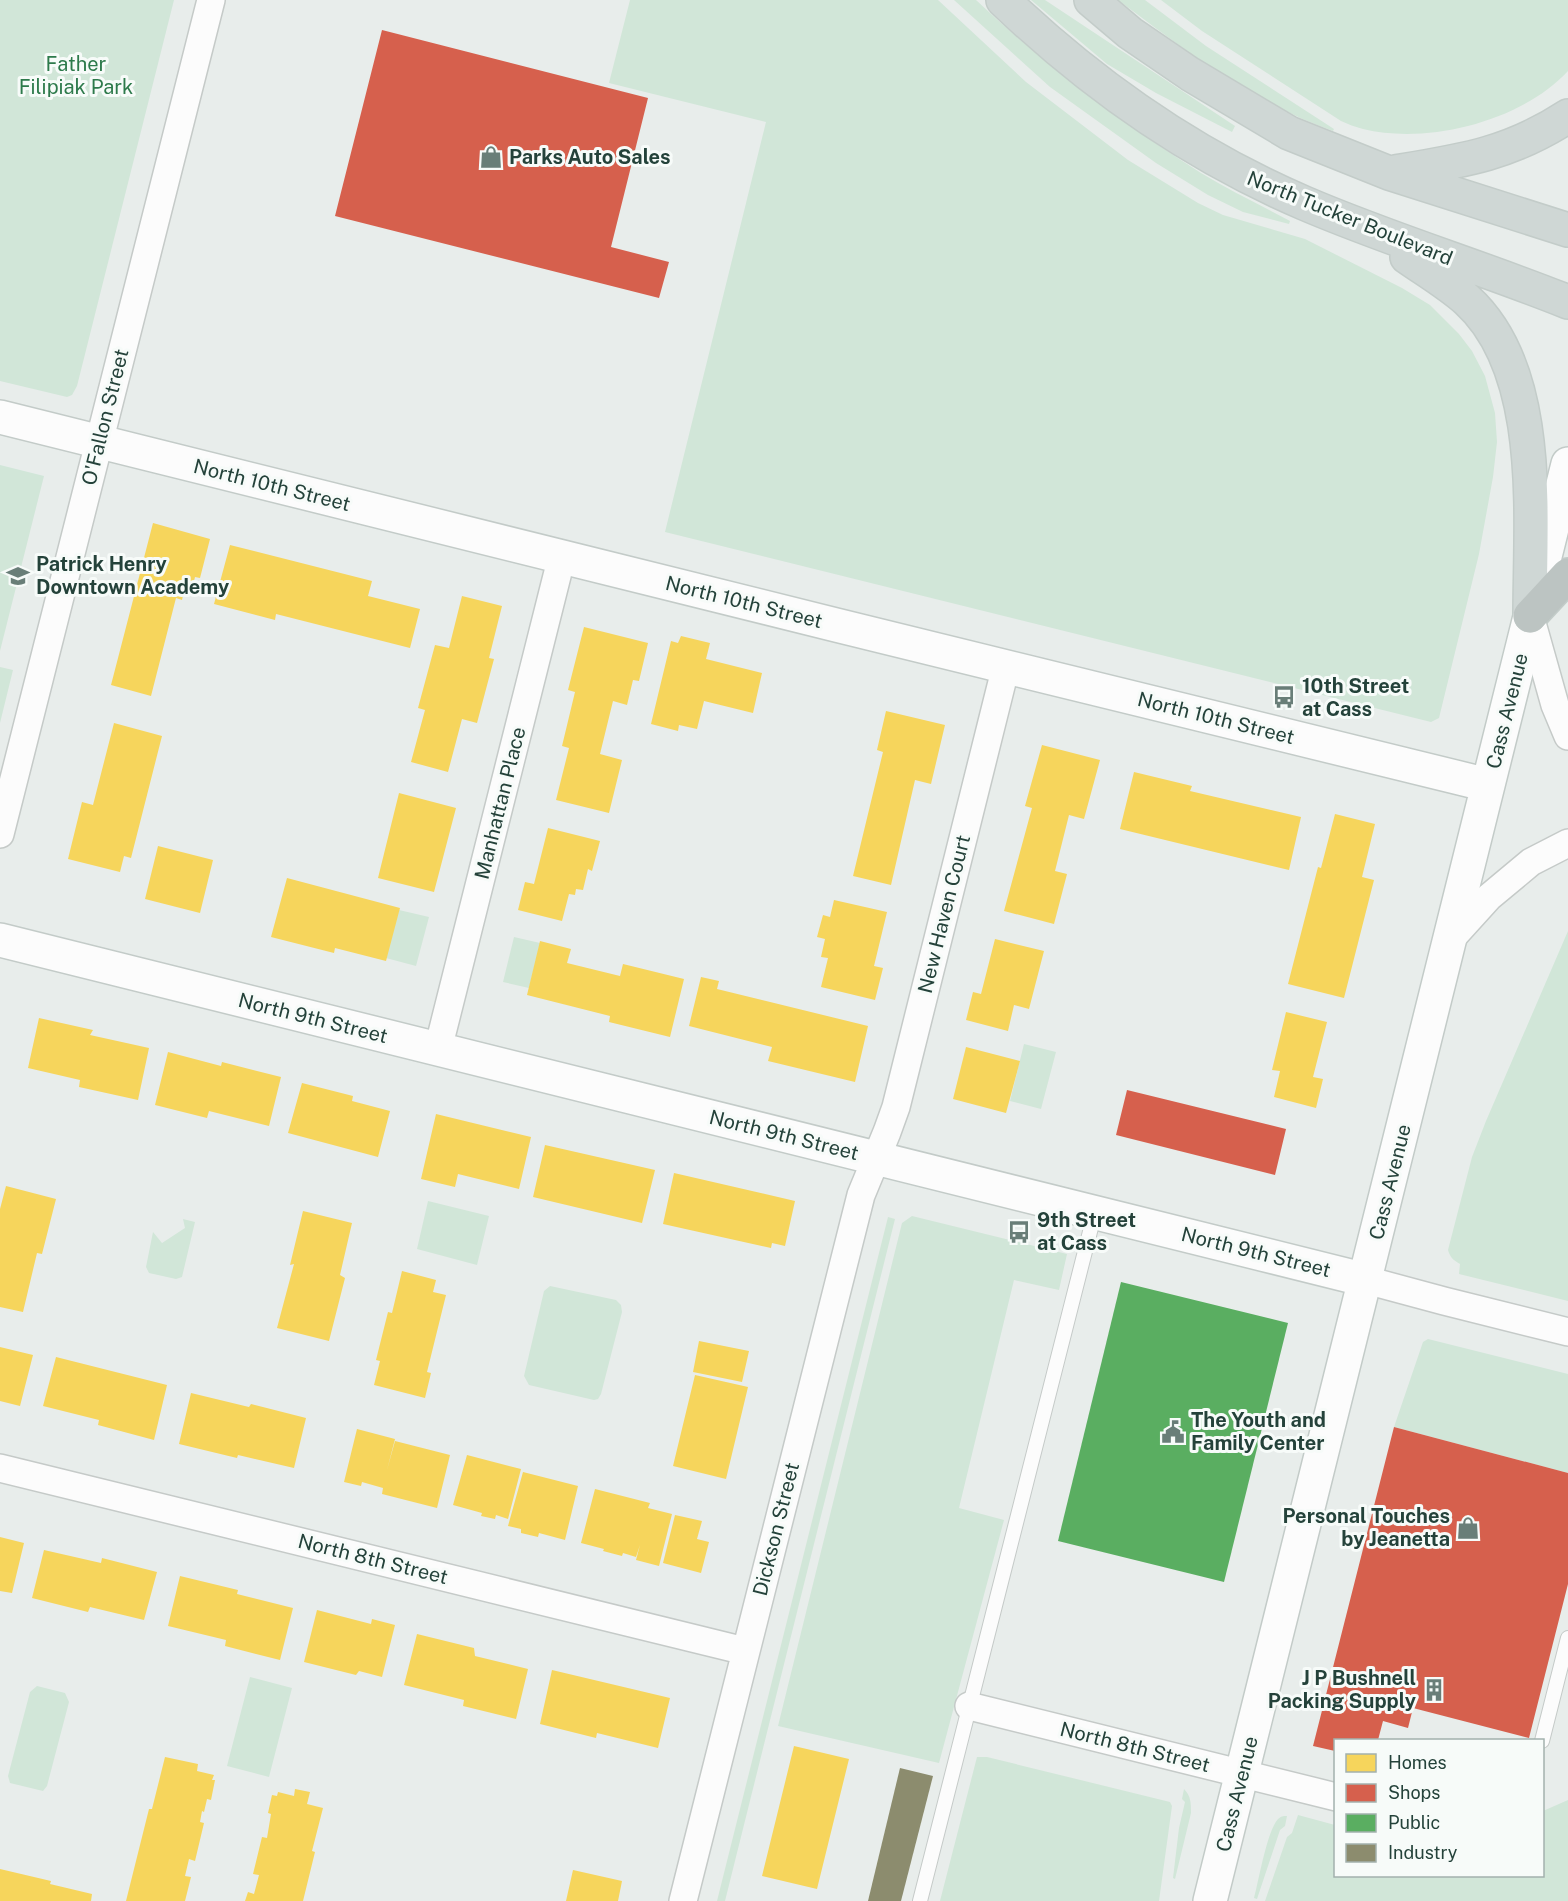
<svg xmlns="http://www.w3.org/2000/svg" width="1568" height="1901" viewBox="0 0 1568 1901" font-family="'Public Sans',sans-serif">
<rect width="100%" height="100%" fill="#e8edeb"/>
<!-- green -->
<path fill="#d1e6d8" d="M0 0H174L77 386 72 395 67 397 0 381Z
M630 0H938L1026 82 1128 160 1198 203 1223 215 1305 239 1402 288 1430 305 1459 334 1472 351 1485 376 1495 413 1497 442 1493 477 1479 554 1439 718 1431 722 665 532 766 122 609 83Z
M954 0H976C1045 65 1120 122 1201 173 1229 190 1260 205 1290 221L1289 224 1243 212 1208 195 1156 163 1050 87Z
M1031 0H1045L1235 126 1232 132 1156 93 1107 64Z
M1118 0H1145L1206 46 1334 129 1333 131C1253 103 1185 50 1118 0Z
M1161 0H1568V71C1522 121 1428 145 1363 129 1355 127 1348 124 1341 121L1202 31Z
M0 465 44 476 0 651Z
M0 667 13 670 0 723Z
M399 910 429 917 416 966 386 958Z
M1568 931V1301L1459 1274 1460 1264C1453 1260 1450 1257 1448 1250L1472 1157 1486 1121Z
M514 937 540 943 529 988 503 982Z
M1024 1044 1056 1052 1041 1109 1010 1101Z
M428 1201 489 1216 477 1265 417 1249Z
M912 1216 1067 1254 1059 1290 1014 1280 959 1508 1004 1520 939 1763 778 1726 902 1223Z
M888 1217 895 1219 725 1901H717Z
M183 1219 195 1222 182 1277 176 1279 149 1273 146 1267 153 1232 162 1243 185 1228Z
M550 1286 616 1300 621 1305 622 1312 601 1394 598 1399 594 1400 529 1385 524 1376 544 1291Z
M1428 1339 1568 1374V1473L1394 1427 1423 1342Z
M250 1677 292 1688 269 1777 227 1766Z
M37 1686 65 1693 69 1702 47 1786 43 1791 10 1783 8 1776 30 1692Z
M977 1757H987L1170 1802 1172 1806 1159 1901H940Z
M1184 1789C1191 1796 1191 1803 1191 1813L1175 1879 1173 1878 1179 1828 1185 1802 1182 1799Z
M1568 1800V1901H1265L1287 1837 1292 1833 1298 1815 1335 1825 1336 1876H1542L1543 1811Z
M1287 1816 1285 1826 1280 1830 1257 1899 1254 1898C1259 1880 1267 1831 1278 1819 1282 1816 1282 1816 1287 1816Z"/>
<!-- homes -->
<path fill="#f6d55c" d="M153 523 210 539 200 578 195 577 191 593 184 591 182 600 176 598 151 696 111 685Z
M230 545 372 581 368 596 420 609 410 648 276 614 275 620 214 604Z
M462 596 502 606 489 658 494 659 477 723 462 719 448 772 411 762 425 710 418 708 435 645 449 648Z
M584 627 648 643 639 681 633 680 627 705 613 701 600 754 622 760 609 813 556 800 569 748 562 746 575 692 568 690Z
M681 636 710 643 706 659 762 673 753 713 704 701 697 729 679 725 678 731 651 724 671 641 678 643Z
M886 711 945 725 931 784 915 780 891 885 853 876 883 752 877 750Z
M114 723 162 736 131 858 124 856 120 872 68 859 82 802 93 805Z
M1042 745 1100 760 1084 819 1069 815 1055 871 1067 874 1054 924 1004 911 1032 808 1025 806Z
M1134 772 1192 786 1190 791 1301 817 1289 870 1120 829Z
M399 793 456 808 434 892 378 878Z
M1335 814 1375 824 1362 877 1374 880 1344 998 1288 984 1318 867 1321 868Z
M548 828 600 841 592 871 588 869 583 890 576 889 575 895 569 894 562 921 518 910 525 882 534 884Z
M158 846 213 860 200 913 145 899Z
M287 878 400 908 386 961 335 948 334 953 271 937Z
M834 900 887 912 874 966 883 968 875 1000 821 987 828 958 821 957 825 939 817 937 823 915 830 917Z
M995 939 1044 951 1029 1009 1014 1005 1008 1031 966 1020 973 992 981 994Z
M540 941 571 949 567 963 620 976 623 964 684 979 670 1037 609 1022 610 1016 527 995Z
M701 977 719 981 717 989 868 1026 855 1082 768 1061 772 1047 689 1026Z
M1286 1012 1327 1022 1313 1077 1323 1079 1316 1108 1274 1097 1280 1071 1272 1070Z
M39 1018 93 1030 90 1035 149 1048 138 1100 79 1087 80 1080 28 1068Z
M966 1047 1020 1061 1006 1113 953 1099Z
M168 1052 221 1066 222 1062 281 1077 269 1126 209 1111 207 1118 155 1105Z
M302 1083 353 1096 352 1101 390 1111 378 1157 288 1133Z
M436 1114 531 1137 519 1189 458 1174 455 1187 421 1179Z
M545 1145 655 1170 642 1223 533 1197Z
M674 1173 795 1201 785 1246 772 1243 771 1248 663 1224Z
M6 1186 56 1199 42 1254 37 1253 23 1312 0 1307V1209Z
M303 1211 352 1223 340 1275 345 1278 329 1341 277 1328 294 1264 290 1265Z
M402 1271 436 1280 433 1292 446 1295 427 1372 431 1373 425 1398 374 1385 380 1361 376 1360 388 1312 392 1313Z
M699 1341 749 1351 742 1382 693 1372Z
M0 1347 33 1355 20 1406 0 1401Z
M56 1357 167 1385 154 1440 98 1425 99 1420 43 1406Z
M695 1375 748 1387 726 1479 673 1466Z
M191 1393 249 1407 251 1404 306 1418 294 1468 238 1455 237 1458 179 1444Z
M357 1429 395 1439 387 1470 395 1441 450 1455 437 1508 382 1494 383 1488 362 1482 361 1486 344 1482Z
M467 1455 521 1469 508 1519 496 1515 495 1519 481 1516 482 1513 453 1505Z
M523 1472 578 1486 565 1540 539 1533 538 1537 521 1533V1529L508 1526Z
M595 1489 650 1503 648 1508 672 1514 659 1566 636 1560 640 1545 636 1557 623 1553 622 1556 603 1551 604 1549 581 1543Z
M675 1515 702 1521 697 1539 709 1542 701 1573 663 1563Z
M0 1537 24 1543 12 1593 0 1591Z
M44 1550 101 1563 102 1558 157 1572 144 1620 90 1607 88 1612 32 1598Z
M180 1576 238 1590 237 1594 293 1608 280 1660 225 1646 226 1640 168 1626Z
M317 1610 371 1624 372 1619 395 1625 382 1677 359 1671 356 1675 304 1662Z
M417 1634 474 1648 475 1656 528 1669 516 1719 463 1706 464 1700 404 1685Z
M552 1670 670 1698 658 1748 597 1733 596 1738 540 1724Z
M794 1746 849 1759 817 1889 762 1876Z
M165 1757 198 1764 197 1771 214 1775 212 1780H215L211 1800 207 1799 204 1812 202 1811 200 1822 204 1823 195 1861 189 1859 185 1876 191 1877 185 1901H126L149 1809H152Z
M295 1789 310 1792 307 1804 323 1808 312 1851 315 1852 303 1901H245L248 1892 254 1894 259 1875 253 1874 262 1837 267 1838 271 1814 268 1813 272 1795 277 1796 278 1792 294 1796Z
M0 1869 51 1881 50 1884 92 1894 91 1901H0Z
M573 1870 622 1881 618 1901H566Z"/>
<!-- shops -->
<path fill="#d6604d" d="M382 30 648 98 611 247 669 262 659 298 335 216Z
M1127 1090 1286 1129 1275 1175 1116 1135Z
M1394 1427 1568 1473V1584L1529 1738 1413 1708 1408 1728 1383 1721 1378 1740H1335V1751L1313 1746Z"/>
<!-- public -->
<path fill="#5aae61" d="M1121 1282 1288 1323 1224 1582 1058 1541Z"/>
<!-- industry -->
<path fill="#8c8c6e" d="M900 1768 933 1776 901 1901H868Z"/>
<g fill="none" stroke-linecap="round" stroke-linejoin="round">
<!-- lane casing -->
<g stroke="#c5cac8" stroke-width="16">
<path id="lane" d="M1542 1741 1568 1638
M920 1901 1095 1212"/>
</g>
<!-- street casing -->
<g stroke="#c5cac8" stroke-width="30">
<path id="street" d="M1530 616 1555 705 1568 736
M0 834 211 0
M1450 940 1489 897 1531 862 1568 843
M438 1049 562 556
M1366 1280 1444 1301 1568 1332
M0 1468 745 1651
M969 1706 1336 1797
M683 1901 861 1195 887 1132 896 1107 1006 666"/>
</g>
<!-- secondary casing -->
<g stroke="#c3cbc8" stroke-width="36">
<path id="secondary" d="M0 417 836 625 1488 785
M0 940 1366 1280
M1210 1901 1568 464"/>
</g>
<!-- primary casing -->
<g stroke="#c3ccc9" stroke-width="36">
<path id="primary" d="M1003 0C1091 84 1192 155 1304 203 1390 240 1481 267 1568 302
M1091 0 1130 33 1190 74 1289 133 1389 173 1568 230
M1395 172C1462 161 1510 154 1568 116
M1407 257C1427 271 1449 284 1467 300 1545 371 1530 519 1530 616"/>
</g>
<!-- highway casing -->
<g stroke="#c3ccc9" stroke-width="36">
<path id="highway" d="M1530 616 1568 575"/>
</g>
<!-- lane -->
<use href="#lane" stroke="#fcfcfc" stroke-width="14"/>
<!-- street -->
<use href="#street" stroke="#fcfcfc" stroke-width="27"/>
<!-- secondary -->
<use href="#secondary" stroke="#fcfcfc" stroke-width="33"/>
<!-- primary -->
<use href="#primary" stroke="#cfd7d5" stroke-width="33"/>
<!-- highway -->
<use href="#highway" stroke="#bcc4c2" stroke-width="33"/>
</g>
<!-- icons -->
<defs>
<g id="shop-bare" transform="scale(1.8)"><path d="M-5-2.5h2.3a2.7 3.5 0 0 1 5.4 0H5L5.5 6h-11ZM-1.5-2.5h3a1.5 2.3 0 0 0-3 0Z" fill="#697e78" stroke="#f7fbf9" stroke-width="2.5" paint-order="stroke"/></g>
<g id="school-bare" transform="scale(1.8)"><path d="M0-5L7-2L0 1L-7-2ZM-4 1L0 2.5L4 1V4Q0 6-4 4Z" fill="#697e78" stroke="#f7fbf9" stroke-width="2.5" paint-order="stroke"/></g>
<g id="bus-bare" transform="scale(1.8)"><path d="M-5-6H5V4H4V6H2V4H-2V6H-4V4H-5ZM-3.5-4V0h7V-4ZM-3.5 1.2v1.5H-2V1.2ZM2 1.2v1.5H3.5V1.2Z" fill="#697e78" stroke="#f7fbf9" stroke-width="2.5" paint-order="stroke"/></g>
<g id="civic-bare" transform="scale(1.8)"><path d="M-.6-6.5H3V-4.5H.6V-3L4-1V1h2V6H-6V1h2V-1L-.6-3ZM-1.2 2.5V6h2.4V2.5Z" fill="#697e78" stroke="#f7fbf9" stroke-width="2.5" paint-order="stroke"/></g>
<g id="building-bare" transform="scale(1.8)"><path d="M-4-6H4V6H1V3H-1V6H-4ZM-2.5-4.3h1.7v1.8h-1.7ZM.8-4.3h1.7v1.8H.8ZM-2.5-1h1.7V.8h-1.7ZM.8-1h1.7V.8H.8Z" fill="#697e78" stroke="#f7fbf9" stroke-width="2.5" paint-order="stroke"/></g>
</defs>
<g fill-rule="evenodd">
<use href="#shop-bare" x="491" y="157"/>
<use href="#school-bare" x="18" y="576"/>
<use href="#bus-bare" x="1284" y="697"/>
<use href="#bus-bare" x="1019" y="1232"/>
<use href="#civic-bare" x="1173" y="1432"/>
<use href="#shop-bare" x="1468" y="1528"/>
<use href="#building-bare" x="1434" y="1690"/>
</g>
<g text-anchor="middle" dominant-baseline="central" stroke-width="6" stroke-linejoin="round" paint-order="stroke">
<!-- park labels -->
<g font-size="20" fill="#2d7a4b" stroke="#f7fbf9">
<text x="76" y="64">Father<tspan x="76" dy="23">Filipiak Park</tspan></text>
</g>
<!-- poi labels -->
<g font-size="20" font-weight="bold" fill="#24423a" stroke="#f7fbf9" text-anchor="start">
<text x="509" y="157">Parks Auto Sales</text>
<text x="36" y="564">Patrick Henry<tspan x="36" dy="23">Downtown Academy</tspan></text>
<text x="1302" y="686">10th Street<tspan x="1302" dy="23">at Cass</tspan></text>
<text x="1037" y="1220">9th Street<tspan x="1037" dy="23">at Cass</tspan></text>
<text x="1191" y="1420">The Youth and<tspan x="1191" dy="23">Family Center</tspan></text>
<text x="1450" y="1516" text-anchor="end">Personal Touches<tspan x="1450" dy="23">by Jeanetta</tspan></text>
<text x="1416" y="1678" text-anchor="end">J P Bushnell<tspan x="1416" dy="23">Packing Supply</tspan></text>
</g>
<!-- street labels -->
<g font-size="20" fill="#24423a" stroke="#f7fbf9">
<text transform="translate(1350 218) rotate(22)">North Tucker Boulevard</text>
<text transform="translate(105 417) rotate(-76)">O'Fallon Street</text>
<text transform="translate(272 485) rotate(14)">North 10th Street</text>
<text transform="translate(744 602) rotate(14)">North 10th Street</text>
<text transform="translate(1507 711) rotate(-76)">Cass Avenue</text>
<text transform="translate(1216 718) rotate(14)">North 10th Street</text>
<text transform="translate(500 803) rotate(-76)">Manhattan Place</text>
<text transform="translate(944 914) rotate(-76)">New Haven Court</text>
<text transform="translate(313 1018) rotate(14)">North 9th Street</text>
<text transform="translate(784 1135) rotate(14)">North 9th Street</text>
<text transform="translate(1390 1182) rotate(-76)">Cass Avenue</text>
<text transform="translate(1256 1252) rotate(14)">North 9th Street</text>
<text transform="translate(776 1529) rotate(-76)">Dickson Street</text>
<text transform="translate(373 1559) rotate(14)">North 8th Street</text>
<text transform="translate(1135 1747) rotate(14)">North 8th Street</text>
<text transform="translate(1237 1794) rotate(-76)">Cass Avenue</text>
</g>
</g>
<!-- legend -->
<rect x="1334" y="1739" width="210" height="138" fill="#f7fbf9" stroke="#a3b1ad" stroke-width="1.5"/>
<rect x="1346" y="1754" width="30" height="18" fill="#f6d55c" stroke="#a3b1ad" stroke-width="1.5"/>
<text x="1388" y="1769" font-size="18" fill="#24423a">Homes</text>
<rect x="1346" y="1784" width="30" height="18" fill="#d6604d" stroke="#a3b1ad" stroke-width="1.5"/>
<text x="1388" y="1799" font-size="18" fill="#24423a">Shops</text>
<rect x="1346" y="1814" width="30" height="18" fill="#5aae61" stroke="#a3b1ad" stroke-width="1.5"/>
<text x="1388" y="1829" font-size="18" fill="#24423a">Public</text>
<rect x="1346" y="1844" width="30" height="18" fill="#8c8c6e" stroke="#a3b1ad" stroke-width="1.5"/>
<text x="1388" y="1859" font-size="18" fill="#24423a">Industry</text>
</svg>
